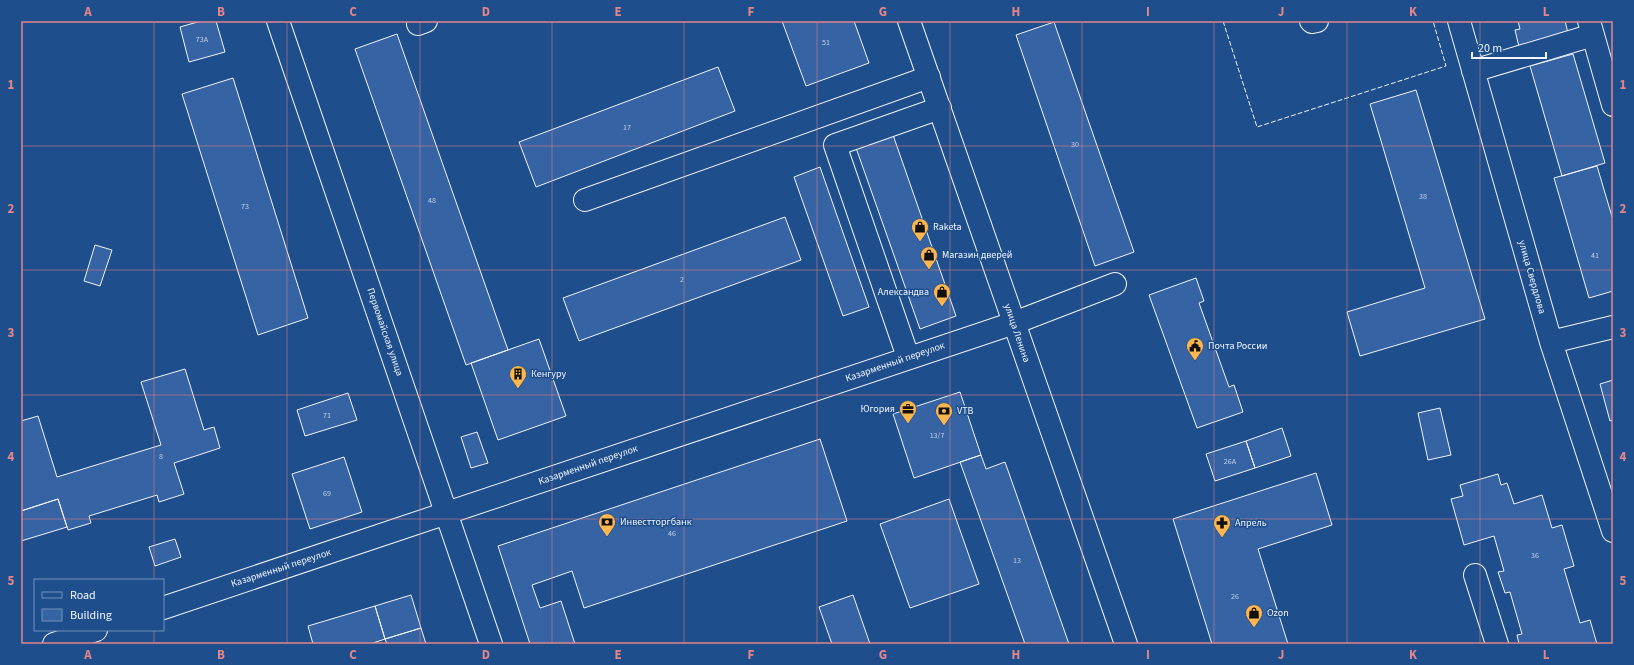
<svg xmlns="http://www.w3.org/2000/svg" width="1634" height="665" viewBox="0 0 1634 665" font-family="'Source Sans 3',sans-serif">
<rect width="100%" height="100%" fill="#1f4e8c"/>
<!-- building -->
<path fill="#3563a3" stroke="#f2f6ff" d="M201 21H216L225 52 189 62 180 27Z
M782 21H854L869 63 806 86Z
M1518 21H1565L1568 33 1519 47 1515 30 1520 29Z
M1054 22 1134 252 1095 266 1016 35Z
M397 34 508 350 466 365 355 49Z
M1573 54 1605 163 1562 176 1530 66Z
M718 67 735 111 536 187 519 142Z
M233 78 308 318 258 335 182 94Z
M1416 90 1485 319 1360 356 1347 312 1425 288 1370 104Z
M892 132 956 316 920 329 855 145Z
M1597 166 1613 220V291L1589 298 1554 178Z
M820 167 869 307 843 316 794 177Z
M785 217 801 260 579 341 563 298Z
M95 245 112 250 100 286 84 281Z
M1196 278 1204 301 1199 303 1229 387 1234 385 1243 412 1197 428 1149 295Z
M539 339 566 416 498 440 471 363Z
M185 369 204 430 214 427 220 448 174 463 184 494 159 502 157 495 89 516 91 523 68 530 58 499 21 511V421L38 416 57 477 161 445 141 382Z
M1613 380V420L1610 421 1600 384Z
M960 392 981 455 914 478 893 414Z
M348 393 357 420 305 436 297 410Z
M1440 408 1451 455 1428 460 1418 413Z
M1282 428 1291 456 1255 468 1246 441Z
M477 432 488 463 471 468 461 437Z
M820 439 847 521 584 608 572 571 532 585 540 608 561 601 575 644H530L498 546Z
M1246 441 1255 468 1215 481 1206 454Z
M981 455 986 469 1005 462 1069 644H1025L960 462Z
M344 457 362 512 310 529 292 474Z
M1316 473 1332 525 1258 549 1288 644H1212L1173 519Z
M1498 474 1501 485 1507 483 1514 504 1542 495 1552 528 1562 525 1574 566 1564 569 1580 623 1590 620 1597 644H1519L1517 635 1522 634 1510 592 1505 593 1498 572 1504 571 1494 536 1464 545 1451 499 1463 496 1460 485Z
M58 499 67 527 21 541V511Z
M949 499 979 584 910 608 880 524Z
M175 539 181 557 155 566 149 547Z
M411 595 421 628 385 639 375 606Z
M853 595 870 644H832L819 607Z
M375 606 385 639 370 644H313L308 626Z
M421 628 426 644H387L385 639Z"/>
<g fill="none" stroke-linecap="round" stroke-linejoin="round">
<!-- minor casing -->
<g stroke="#f2f6ff" stroke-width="24">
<path id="minor" d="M278 21 491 644
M1311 21 1312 22 1317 21
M1459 21 1551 342 1613 531
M1589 21 1613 105
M418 24 426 21
M1473 71 1593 35
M585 200 929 77
M1551 342 1613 327
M908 357 835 145 940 108
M1475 575 1497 644
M163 608 1014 323 1115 284
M54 644 96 630"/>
</g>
<!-- major casing -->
<g stroke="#f2f6ff" stroke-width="24">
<path id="major" d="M909 21 1126 644"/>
</g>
<!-- minor -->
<use href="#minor" stroke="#1f4e8c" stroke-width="22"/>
<!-- major -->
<use href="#major" stroke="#1f4e8c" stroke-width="22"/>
<!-- fence -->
<path stroke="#f2f6ff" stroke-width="1" stroke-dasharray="5 2" stroke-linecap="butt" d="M1223 21 1257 127 1446 66 1433 21"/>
</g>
<!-- grid -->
<path fill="none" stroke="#e38589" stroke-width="1" stroke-opacity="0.55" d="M154 21V580M287 21V644M420 21V644M552 21V644M684 21V644M817 21V644M950 21V644M1082 21V644M1214 21V644M1347 21V644M1480 21V644M21 146H1613M21 270H1613M21 395H1613M21 519H1613M154 630V644"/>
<!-- icons -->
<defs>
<g id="shop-pin" transform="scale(0.9)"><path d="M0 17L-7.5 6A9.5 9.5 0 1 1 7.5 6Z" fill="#ffb74d" stroke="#1f4e8c"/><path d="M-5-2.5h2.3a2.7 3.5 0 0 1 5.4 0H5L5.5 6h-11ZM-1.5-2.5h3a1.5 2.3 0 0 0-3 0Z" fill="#111"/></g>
<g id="civic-pin" transform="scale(0.9)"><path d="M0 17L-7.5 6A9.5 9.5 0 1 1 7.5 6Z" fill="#ffb74d" stroke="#1f4e8c"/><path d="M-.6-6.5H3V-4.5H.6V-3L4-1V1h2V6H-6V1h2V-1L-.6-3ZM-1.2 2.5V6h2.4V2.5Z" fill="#111"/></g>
<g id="building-pin" transform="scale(0.9)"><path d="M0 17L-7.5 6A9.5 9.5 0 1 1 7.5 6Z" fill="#ffb74d" stroke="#1f4e8c"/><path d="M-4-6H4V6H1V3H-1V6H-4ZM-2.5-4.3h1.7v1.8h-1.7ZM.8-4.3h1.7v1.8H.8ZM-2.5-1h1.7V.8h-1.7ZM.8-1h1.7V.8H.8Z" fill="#111"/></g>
<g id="office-pin" transform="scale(0.9)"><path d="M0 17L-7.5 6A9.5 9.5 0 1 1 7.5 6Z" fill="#ffb74d" stroke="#1f4e8c"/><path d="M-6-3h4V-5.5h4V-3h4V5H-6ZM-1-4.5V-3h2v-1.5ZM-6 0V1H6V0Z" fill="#111"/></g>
<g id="bank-pin" transform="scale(0.9)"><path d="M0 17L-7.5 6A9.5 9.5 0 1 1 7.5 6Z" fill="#ffb74d" stroke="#1f4e8c"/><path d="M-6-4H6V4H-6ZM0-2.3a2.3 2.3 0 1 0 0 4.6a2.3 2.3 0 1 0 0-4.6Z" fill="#111"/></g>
<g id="pharmacy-pin" transform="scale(0.9)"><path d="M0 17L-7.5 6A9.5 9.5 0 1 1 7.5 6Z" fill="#ffb74d" stroke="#1f4e8c"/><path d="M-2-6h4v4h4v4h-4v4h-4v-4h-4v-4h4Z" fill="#111"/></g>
</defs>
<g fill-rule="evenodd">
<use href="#shop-pin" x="920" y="227"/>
<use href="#shop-pin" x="929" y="255"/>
<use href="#shop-pin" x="942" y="292"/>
<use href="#civic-pin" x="1195" y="346"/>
<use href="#building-pin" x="518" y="374"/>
<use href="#office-pin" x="908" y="409"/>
<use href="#bank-pin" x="944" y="411"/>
<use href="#bank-pin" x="607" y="522"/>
<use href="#pharmacy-pin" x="1222" y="523"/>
<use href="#shop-pin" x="1254" y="613"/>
</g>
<g text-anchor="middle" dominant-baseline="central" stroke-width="3" stroke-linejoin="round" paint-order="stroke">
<!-- number labels -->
<g font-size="8" fill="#c3d1e8">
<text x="202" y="39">73А</text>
<text x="826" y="42">51</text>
<text x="627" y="127">17</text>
<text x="1075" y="144">30</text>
<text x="1423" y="196">38</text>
<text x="432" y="200">48</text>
<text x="245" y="206">73</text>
<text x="1595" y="255">41</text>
<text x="682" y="279">2</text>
<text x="327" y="415">71</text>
<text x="937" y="435">13/7</text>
<text x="161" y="456">8</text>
<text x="1230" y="461">26А</text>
<text x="327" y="493">69</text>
<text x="672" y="533">46</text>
<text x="1535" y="555">36</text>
<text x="1017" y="560">13</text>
<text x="1235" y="596">26</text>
</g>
<!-- poi labels -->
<g font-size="10" fill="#f2f6ff" stroke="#1f4e8c" text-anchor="start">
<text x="933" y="227">Raketa</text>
<text x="942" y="255">Магазин дверей</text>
<text x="929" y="292" text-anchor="end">Александва</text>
<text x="1208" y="346">Почта России</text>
<text x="531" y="374">Кенгуру</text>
<text x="895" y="409" text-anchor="end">Югория</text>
<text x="957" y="411">VTB</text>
<text x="620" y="522">Инвестторгбанк</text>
<text x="1235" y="523">Апрель</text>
<text x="1267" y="613">Ozon</text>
</g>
<!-- street labels -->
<g font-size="10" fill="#f2f6ff" stroke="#1f4e8c">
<text transform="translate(1532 277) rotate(74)">улица Свердлова</text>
<text transform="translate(385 332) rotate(71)">Первомайская улица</text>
<text transform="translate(1017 333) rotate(71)">улица Ленина</text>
<text transform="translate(895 362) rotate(-19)">Казарменный переулок</text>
<text transform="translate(588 465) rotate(-19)">Казарменный переулок</text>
<text transform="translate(281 568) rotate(-18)">Казарменный переулок</text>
</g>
</g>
<!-- border -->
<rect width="1634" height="665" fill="none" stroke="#1f4e8c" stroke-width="44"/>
<!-- legend -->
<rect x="34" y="579" width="130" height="52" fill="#1f4e8c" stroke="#7391ba"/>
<rect x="42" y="592" width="20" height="6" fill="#1f4e8c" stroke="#7391ba"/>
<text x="70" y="599" font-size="12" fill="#f2f6ff">Road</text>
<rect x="42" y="609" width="20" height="12" fill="#3563a3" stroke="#7391ba"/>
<text x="70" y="619" font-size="12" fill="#f2f6ff">Building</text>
<!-- scale -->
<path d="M1472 52v6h74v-6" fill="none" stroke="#f2f6ff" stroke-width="2"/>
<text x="1478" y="52" font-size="12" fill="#f2f6ff" stroke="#1f4e8c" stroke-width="3" paint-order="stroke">20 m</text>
<rect x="22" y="22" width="1590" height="621" fill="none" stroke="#e38589" stroke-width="1.5"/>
<g font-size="13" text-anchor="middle" font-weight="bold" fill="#e38589">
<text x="88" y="16">A</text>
<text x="221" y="16">B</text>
<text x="353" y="16">C</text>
<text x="486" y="16">D</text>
<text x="618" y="16">E</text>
<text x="751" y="16">F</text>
<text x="883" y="16">G</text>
<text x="1016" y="16">H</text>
<text x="1148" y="16">I</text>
<text x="1281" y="16">J</text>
<text x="1413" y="16">K</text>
<text x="1546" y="16">L</text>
<text x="11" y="89">1</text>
<text x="1623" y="89">1</text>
<text x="11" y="213">2</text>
<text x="1623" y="213">2</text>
<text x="11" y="337">3</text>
<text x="1623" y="337">3</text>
<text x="11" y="461">4</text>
<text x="1623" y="461">4</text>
<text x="11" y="585">5</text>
<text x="1623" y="585">5</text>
<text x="88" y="659">A</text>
<text x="221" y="659">B</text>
<text x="353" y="659">C</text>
<text x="486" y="659">D</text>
<text x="618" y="659">E</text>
<text x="751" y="659">F</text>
<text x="883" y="659">G</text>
<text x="1016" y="659">H</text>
<text x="1148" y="659">I</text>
<text x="1281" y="659">J</text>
<text x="1413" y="659">K</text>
<text x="1546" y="659">L</text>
</g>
</svg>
